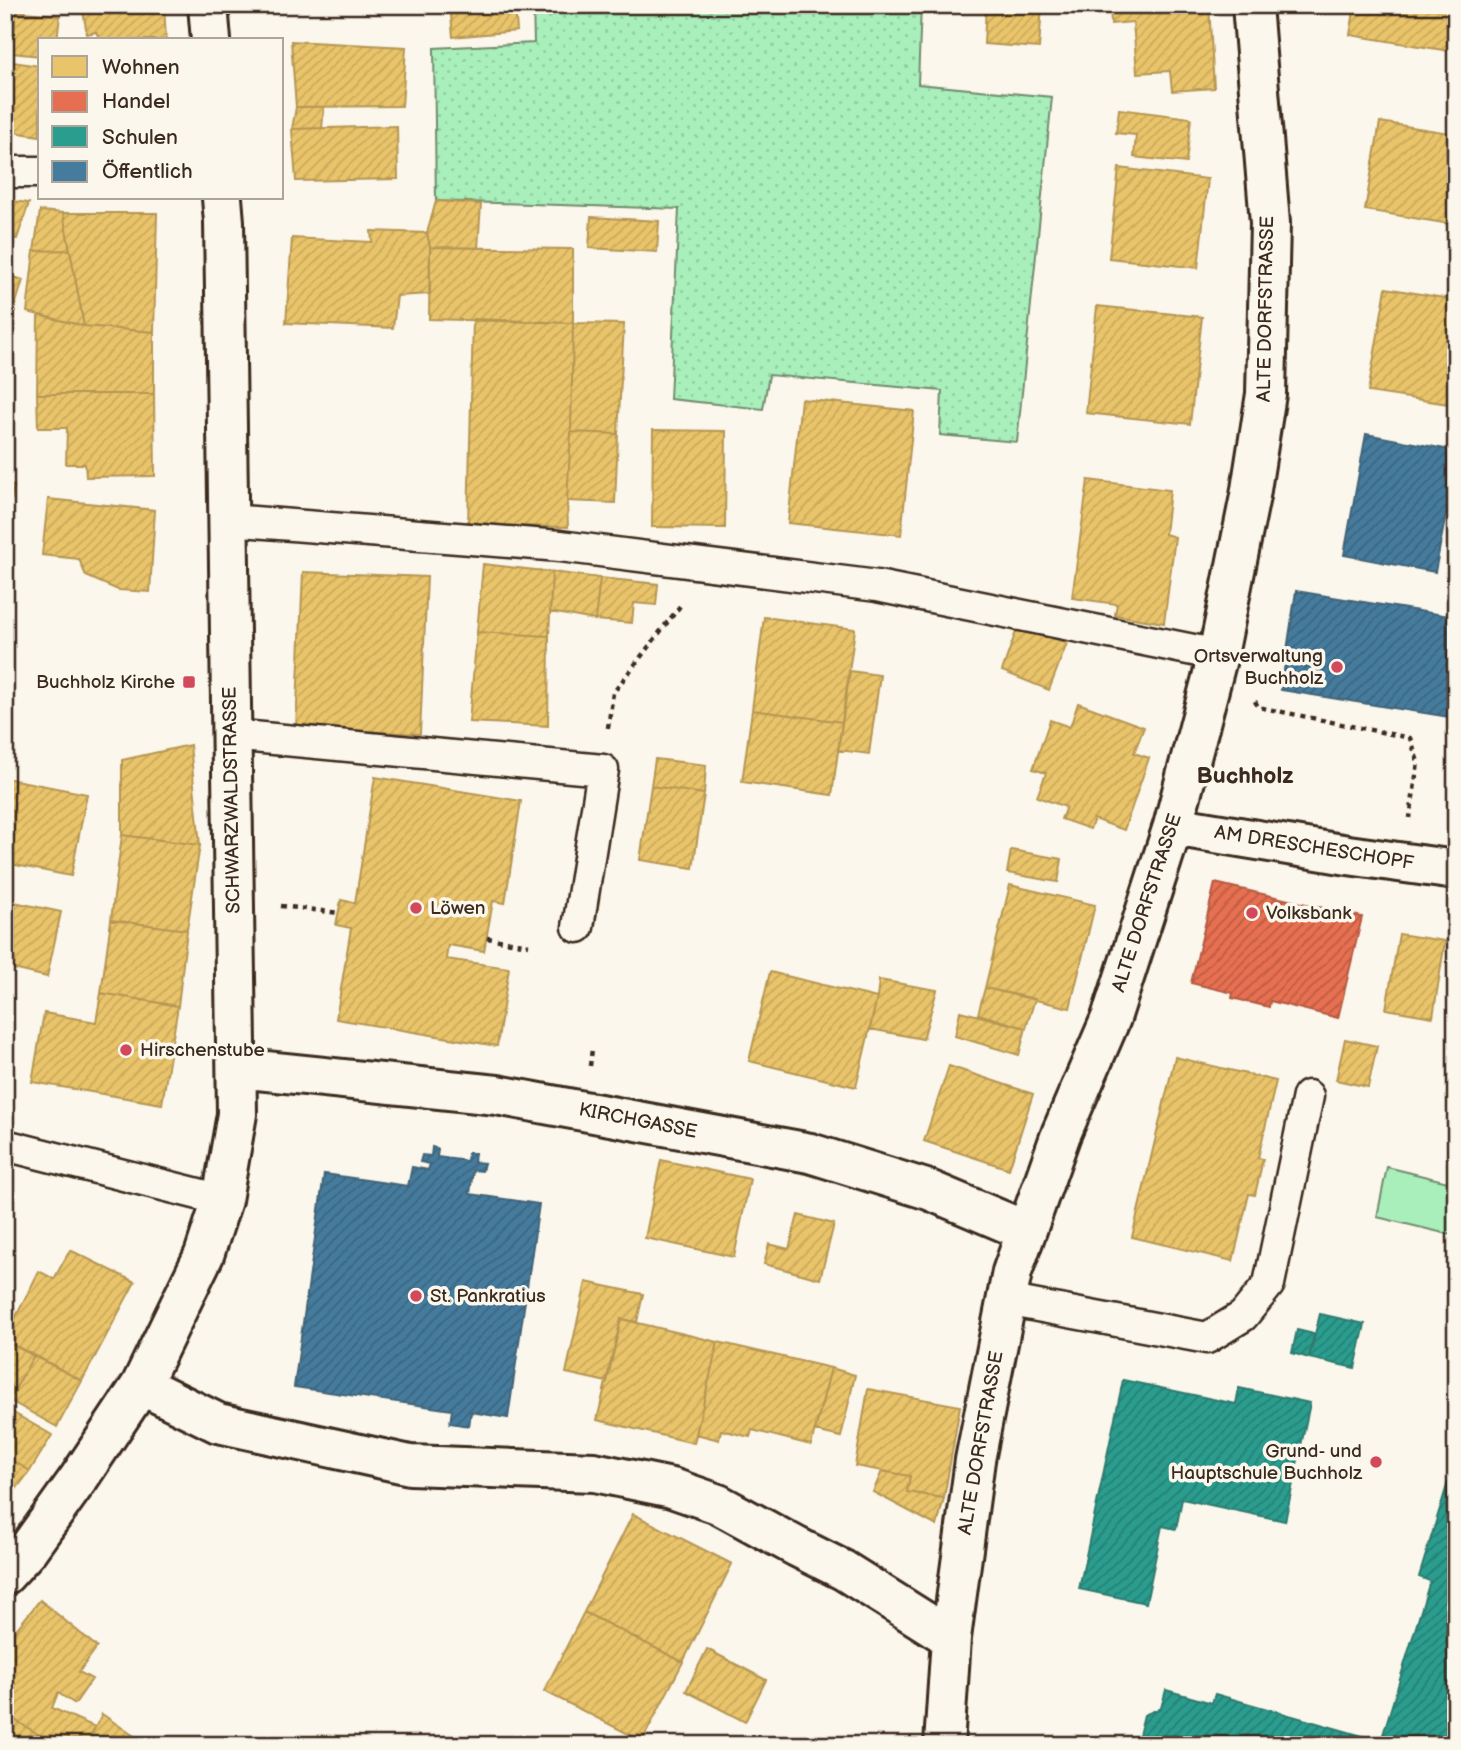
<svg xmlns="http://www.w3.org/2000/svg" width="1461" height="1750" viewBox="0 0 1461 1750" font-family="'Balsamiq Sans',sans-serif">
<defs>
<pattern id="park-dots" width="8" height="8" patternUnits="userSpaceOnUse" patternTransform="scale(1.75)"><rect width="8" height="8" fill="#a8efbb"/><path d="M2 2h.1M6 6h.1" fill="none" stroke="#92cda0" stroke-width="1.8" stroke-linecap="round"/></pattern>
<pattern id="homes-hatch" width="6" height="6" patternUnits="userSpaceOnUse" patternTransform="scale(1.75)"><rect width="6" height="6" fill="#e9c46a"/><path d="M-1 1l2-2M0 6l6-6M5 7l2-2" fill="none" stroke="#c9a95b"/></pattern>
<pattern id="shops-hatch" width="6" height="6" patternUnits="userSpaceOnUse" patternTransform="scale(1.75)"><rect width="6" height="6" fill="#e76f51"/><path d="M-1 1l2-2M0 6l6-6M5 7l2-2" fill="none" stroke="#bc5b43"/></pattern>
<pattern id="schools-hatch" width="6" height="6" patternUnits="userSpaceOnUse" patternTransform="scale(1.75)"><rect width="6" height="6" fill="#2a9d8f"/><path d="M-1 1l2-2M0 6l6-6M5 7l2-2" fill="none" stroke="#258074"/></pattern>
<pattern id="public-hatch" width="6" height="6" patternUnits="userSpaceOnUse" patternTransform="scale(1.75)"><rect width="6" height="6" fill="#457b9d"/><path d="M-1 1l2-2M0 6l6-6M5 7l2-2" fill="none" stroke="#3b657f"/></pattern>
</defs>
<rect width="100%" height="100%" fill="#fbf7ec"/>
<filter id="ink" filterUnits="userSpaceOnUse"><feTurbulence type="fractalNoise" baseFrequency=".0143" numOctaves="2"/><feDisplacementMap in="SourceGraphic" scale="14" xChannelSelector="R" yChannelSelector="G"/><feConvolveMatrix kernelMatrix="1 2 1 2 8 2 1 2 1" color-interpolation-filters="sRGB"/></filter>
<g filter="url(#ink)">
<!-- grass -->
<path fill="#a8efbb" stroke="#728c6c" stroke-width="2" d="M1387 1167 1456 1184V1236L1377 1217Z"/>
<!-- park -->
<path fill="url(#park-dots)" stroke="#728c6c" stroke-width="2" d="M533 5H921L918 84 1052 97 1017 442 940 435 942 391 769 375 763 409 670 399 679 209 436 201 434 48 534 43Z"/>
<!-- homes -->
<path fill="url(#homes-hatch)" stroke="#b59653" stroke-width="2" d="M82 5H164L166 40H100L96 32 87 34Z
M450 5H515L517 31 453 37Z
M986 5H1042L1039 48 984 44Z
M1110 5H1209L1214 88 1172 91 1170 71 1137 73 1133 22 1111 24Z
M1355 5H1456V52L1350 35Z
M16 11 60 16 57 40H40V56L12 53Z
M291 41 406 47 402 106 296 107Z
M13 62 40 66V136L5 131V116Z
M296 107H324L322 128 292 129Z
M1119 109 1191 118 1186 163 1134 157 1136 135 1116 133Z
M1380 122 1456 134V225L1365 210Z
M397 126 398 179 296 181 292 129Z
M1119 168 1208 179 1198 268 1109 258Z
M5 200 29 203 17 239 9 238 5 251Z
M436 201 481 204 478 248 430 247 427 233Z
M40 211 63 213 70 250 34 251Z
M63 213H157L154 332 84 326Z
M591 217 659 221 657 252 589 248Z
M371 231 427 233 430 247V294L397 296 393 328 286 323 292 238 372 242Z
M430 247 573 249V323L429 319Z
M70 250 84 326 27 312 34 251Z
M5 274 23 280 16 303 5 300Z
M1386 288 1456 300V365L1449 404 1368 392Z
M5 300 16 303 5 377Z
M1097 306 1202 317 1190 424 1086 413Z
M38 315 84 326 154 332V394H37Z
M473 319 573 323 571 432 567 501 568 527 468 525Z
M573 323 624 324 618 434 571 432Z
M37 394H154L155 476 86 477 85 464H66L67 428H38Z
M801 399 914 411 901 535 788 523Z
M653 430 726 431 725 528 652 527Z
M571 432 618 434 615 503 567 501Z
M1088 480 1170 490 1165 534 1175 537 1164 623 1115 615 1117 604 1072 598Z
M5 484 14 486 6 530H5Z
M48 499 155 510 150 592 118 590 86 576 79 559 42 555Z
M483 564 552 572 549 636 477 632Z
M303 572 427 577 420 734 296 728Z
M552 572 600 578 595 620 550 612Z
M600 578 658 584 656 605 634 603 632 623 595 620Z
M764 617 855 629 842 722 752 710Z
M1018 626 1067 643 1049 690 1002 671Z
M477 632 549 636 548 726 469 722Z
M850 671 880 675 869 754 838 750Z
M1078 703 1144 727 1134 753 1149 758 1124 830 1094 819 1090 829 1061 819 1066 807 1037 797 1046 773 1033 769 1050 720 1070 727Z
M752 710 842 722 832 795 742 782Z
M190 745 200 845 122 835V760Z
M655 759 706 765 704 794 651 786Z
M375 777 521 801 505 903 493 901 484 951 448 945 446 959 509 968 497 1046 336 1019 351 928 336 925 341 900 355 903Z
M5 778 87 794 71 876 5 863Z
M651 786 704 794 693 868 640 860Z
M122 835 200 845 187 930 111 920Z
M1011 850 1062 859 1058 882 1007 873Z
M1010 885 1095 905 1070 1008 985 988Z
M5 900 61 912 47 977 5 967Z
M111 920 187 930 178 1006 101 993Z
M1399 934 1445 941 1433 1017 1386 1009Z
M770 972 877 998 856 1087 749 1061Z
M879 980 937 990 923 1039 870 1029 877 998Z
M985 988 1035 999 1026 1028 978 1014Z
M101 993 178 1006 162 1104 32 1082 44 1013 96 1022Z
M960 1011 1026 1028 1019 1055 955 1036Z
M1345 1039 1377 1046 1368 1087 1336 1080Z
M1175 1057 1276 1081 1258 1158 1263 1159 1255 1195 1249 1194 1233 1261 1132 1237Z
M949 1066 1033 1094 1009 1169 924 1141Z
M661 1160 750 1179 734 1257 645 1238Z
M798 1215 834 1224 820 1279 764 1264 769 1244 789 1249Z
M70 1250 135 1282 82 1381 5 1341V1338L39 1271 54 1279Z
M586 1282 643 1294 637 1322 621 1319 607 1382 566 1373Z
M621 1319 718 1342 694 1443 597 1420Z
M5 1341 34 1355 14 1391 5 1386Z
M718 1342 831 1368 811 1445 752 1430 750 1437 721 1430 719 1440 696 1434Z
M34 1355 82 1381 57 1427 9 1400Z
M831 1368 855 1375 841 1437 815 1431Z
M868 1389 960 1406 944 1498 907 1492 910 1476 855 1466Z
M5 1408 52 1435 30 1471 5 1456Z
M5 1456 30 1471 14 1492 5 1486Z
M882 1471 910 1476 907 1492 944 1498 937 1526 873 1492Z
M5 1486 14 1492 5 1505Z
M633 1514 732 1564 683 1662 584 1612Z
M40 1600 97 1647 79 1672 92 1679 75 1704 58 1693 52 1708 95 1727 86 1745H56L5 1714V1643Z
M584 1612 683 1662 642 1741 544 1691Z
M707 1649 766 1680 745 1722 686 1691Z
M5 1714 56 1745H5Z
M102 1714 140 1740 138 1745H86Z"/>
<!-- shops -->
<path fill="url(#shops-hatch)" stroke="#b35a42" stroke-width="2" d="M1215 883 1362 917 1338 1018 1270 1001 1269 1007 1232 998 1233 993 1191 983Z"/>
<!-- schools -->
<path fill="url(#schools-hatch)" stroke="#2f7a6d" stroke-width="2" d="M1320 1314 1365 1324 1355 1368 1309 1358Z
M1297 1330 1314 1334 1309 1358 1292 1353Z
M1123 1380 1236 1404 1239 1388 1310 1403 1285 1521 1182 1499 1176 1529 1162 1526 1146 1603 1079 1589Z
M1456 1456V1745H1394L1381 1741 1430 1581 1419 1577Z
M1166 1690 1212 1703 1215 1694 1394 1745H1146L1139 1735 1144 1715 1161 1708Z"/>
<!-- public -->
<path fill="url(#public-hatch)" stroke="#426377" stroke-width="2" d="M1366 434 1456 451V465L1452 484 1456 485V515L1446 514 1435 572 1344 555Z
M1296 591 1456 617V718L1281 690Z
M432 1147 438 1149 437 1157 467 1161 468 1153H475L474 1162 484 1163 482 1171 473 1170 470 1194 539 1204 508 1418 471 1412 469 1426 450 1423 452 1410 294 1387 324 1174 408 1186 412 1167 428 1170 430 1164 420 1162 422 1155 431 1156Z"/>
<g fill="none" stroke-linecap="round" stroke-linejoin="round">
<!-- lane casing -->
<g stroke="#3b2a1e" stroke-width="35">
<path id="lane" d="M5 172H40
M228 520 560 546 877 586 1218 655
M231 735 603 770 578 927
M5 1145 222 1200
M1006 1300 1207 1338 1243 1316 1269 1284 1308 1096"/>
</g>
<!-- street casing -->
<g stroke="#3b2a1e" stroke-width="44">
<path id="street" d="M208 5 211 40
M1173 826 1348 855 1456 870
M237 1068 497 1095 810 1153 929 1190 1026 1231
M141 1385 218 1423 410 1465 594 1472 672 1488 718 1504 797 1547 843 1570 951 1638
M5 1575 26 1552 79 1478 141 1385 204 1255 222 1200 237 1114 224 222 222 198
M944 1745 951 1638 975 1460 1012 1272 1061 1134 1111 1018 1173 826 1218 655 1250 496 1266 394 1270 223 1252 5"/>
</g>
<!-- path -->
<path stroke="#3b2a1e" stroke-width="4.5" stroke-dasharray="5 5" stroke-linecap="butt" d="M1255 701 1258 707 1410 738 1418 762 1410 818
M608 728 613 693 680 606
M281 906 339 913
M487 938 529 945
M590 1066 592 1049"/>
<!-- lane -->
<use href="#lane" stroke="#fbf7ec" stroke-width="30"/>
<!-- street -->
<use href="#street" stroke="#fbf7ec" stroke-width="38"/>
</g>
</g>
<!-- markers -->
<g fill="#d1495b" stroke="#fbf7ec" stroke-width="2.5">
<circle cx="1337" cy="667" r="7"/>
<rect x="182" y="675" width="14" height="14" rx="3.5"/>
<circle cx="416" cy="908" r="7"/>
<circle cx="1252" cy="913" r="7"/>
<circle cx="126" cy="1050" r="7"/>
<circle cx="416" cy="1296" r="7"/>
<circle cx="1376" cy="1462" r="7"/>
</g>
<g text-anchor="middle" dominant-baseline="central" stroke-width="7" stroke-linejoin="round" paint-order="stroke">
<!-- street labels -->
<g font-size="19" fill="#3b2a1e" stroke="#fbf7ec">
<text transform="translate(1266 309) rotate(-89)">ALTE DORFSTRASSE</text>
<text transform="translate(232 800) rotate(-91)">SCHWARZWALDSTRASSE</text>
<text transform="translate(1314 848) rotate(9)">AM DRESCHESCHOPF</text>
<text transform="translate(1147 903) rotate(-72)">ALTE DORFSTRASSE</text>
<text transform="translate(638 1121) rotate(11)">KIRCHGASSE</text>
<text transform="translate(981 1443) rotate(-80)">ALTE DORFSTRASSE</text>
</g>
<!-- poi labels -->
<g font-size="19" fill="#3b2a1e" stroke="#fbf7ec" text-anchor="start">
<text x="1323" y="656" text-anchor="end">Ortsverwaltung<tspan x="1323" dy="22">Buchholz</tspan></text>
<text x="175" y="682" text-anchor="end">Buchholz Kirche</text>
<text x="430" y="908">Löwen</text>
<text x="1266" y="913">Volksbank</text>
<text x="140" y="1050">Hirschenstube</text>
<text x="430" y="1296">St. Pankratius</text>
<text x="1362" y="1451" text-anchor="end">Grund- und<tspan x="1362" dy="22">Hauptschule Buchholz</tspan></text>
</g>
<!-- quarter labels -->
<g font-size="23" font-weight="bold" fill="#3b2a1e" stroke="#fbf7ec">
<text x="1245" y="776">Buchholz</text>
</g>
</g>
<!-- margin -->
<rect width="1461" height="1750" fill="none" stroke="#fbf7ec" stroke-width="28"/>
<rect x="14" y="14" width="1433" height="1722" fill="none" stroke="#3b2a1e" stroke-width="2.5" filter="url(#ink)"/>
<!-- legend -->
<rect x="38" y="38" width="245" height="161" fill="#fbf7ec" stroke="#aea59a" stroke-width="2"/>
<rect x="52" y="56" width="35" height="21" fill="#e9c46a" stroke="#aea59a" stroke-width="2"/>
<text x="102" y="74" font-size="21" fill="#3b2a1e">Wohnen</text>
<rect x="52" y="91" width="35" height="21" fill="#e76f51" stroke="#aea59a" stroke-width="2"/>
<text x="102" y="108" font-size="21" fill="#3b2a1e">Handel</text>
<rect x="52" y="126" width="35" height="21" fill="#2a9d8f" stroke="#aea59a" stroke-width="2"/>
<text x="102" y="144" font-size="21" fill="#3b2a1e">Schulen</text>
<rect x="52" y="161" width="35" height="21" fill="#457b9d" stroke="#aea59a" stroke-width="2"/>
<text x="102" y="178" font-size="21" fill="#3b2a1e">Öffentlich</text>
</svg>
